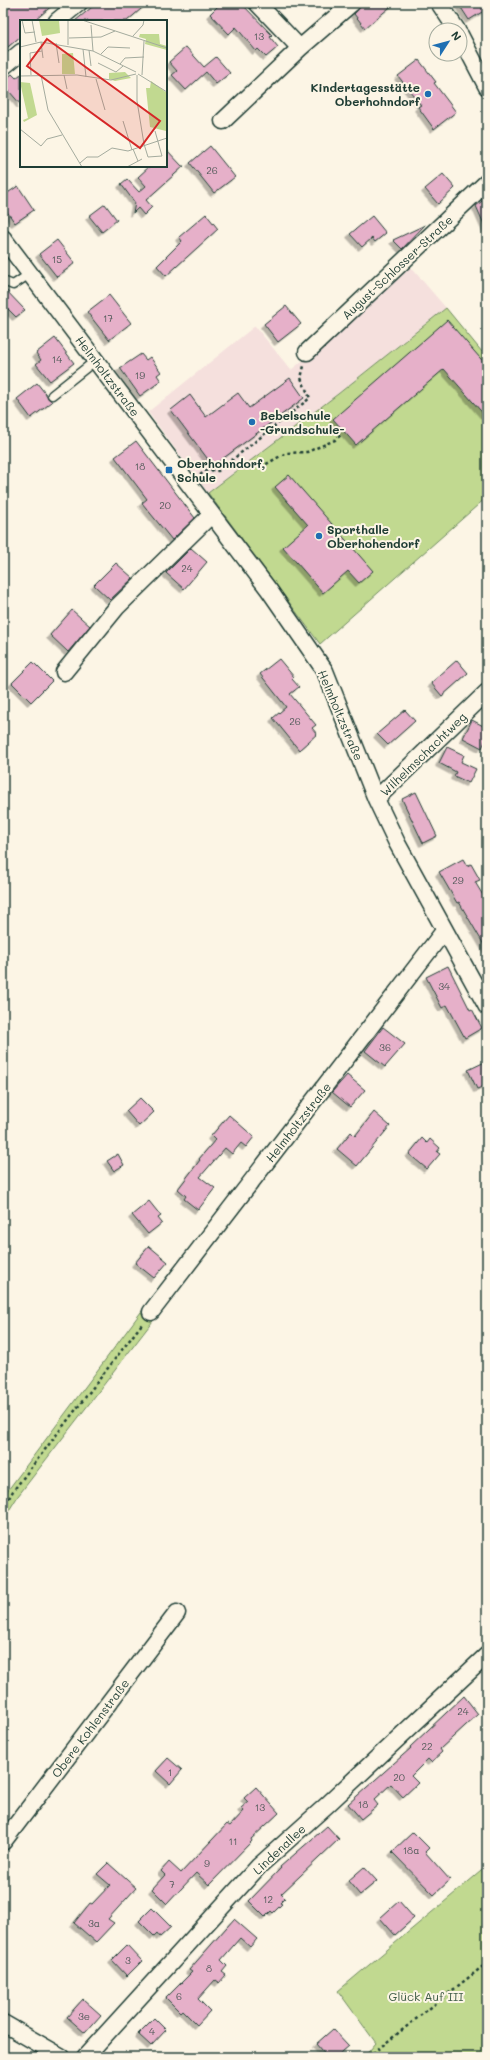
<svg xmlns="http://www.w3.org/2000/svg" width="490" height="2060" viewBox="0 0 490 2060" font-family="Mali,sans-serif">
<defs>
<filter id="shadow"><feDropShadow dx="-3.5" dy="3.5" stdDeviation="0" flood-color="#0004"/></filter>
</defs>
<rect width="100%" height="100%" fill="#fcf5e5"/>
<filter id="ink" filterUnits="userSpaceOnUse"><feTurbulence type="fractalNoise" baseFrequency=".025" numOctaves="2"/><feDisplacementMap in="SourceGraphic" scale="8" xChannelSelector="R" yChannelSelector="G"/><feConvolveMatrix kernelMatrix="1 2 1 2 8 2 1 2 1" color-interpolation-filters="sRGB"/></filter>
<g filter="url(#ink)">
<!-- built -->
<path fill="#f5e0dd" d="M409 265 446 308 338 394 208 493 148 412 255 326 291 370 321 346Z"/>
<!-- green -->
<path fill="#c1d990" stroke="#708b62" d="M446 308 487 358V497L320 644 208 493 338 394Z
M144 1308 156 1317 18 1496 3 1520V1498L8 1490Z
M487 1866V2057H364L376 2043 338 1991Z"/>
<!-- building -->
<path fill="#e6b0c9" stroke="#1f3d34" filter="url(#shadow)" d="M3 3H55L34 21H21V36L3 51Z
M97 3H148L127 21H75Z
M221 3H241L272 35 270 37 278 47 266 57 258 49 256 51 236 27 229 34 210 14Z
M361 3H395L365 28 354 14 361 6Z
M458 3H487V9L469 20Z
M186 47 204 67 216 57 230 73 216 84 206 72 186 90 172 75 177 71 169 62Z
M419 60 436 82 434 83 456 112 434 129 418 107 421 105 398 76Z
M12 74 16 78 21 74V105L3 84V81Z
M210 146 235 177 214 193 190 163Z
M166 149 182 166H184L146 200 152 207 144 215 138 208 133 213 135 203 121 184 127 179 139 192 146 186 138 177 150 166H166Z
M443 174 455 188 438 204 425 189Z
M18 186 34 210 15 223 3 206V196Z
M487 197V231L476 206Z
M105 204 117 220 102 232 89 216Z
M206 214 218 229 166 276 157 266 182 241 179 237Z
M372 216 386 233 375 242 372 238 362 247 350 234Z
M425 225 402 249 393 240Z
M57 240 75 263 57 277 39 254Z
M3 287 25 310 16 317 3 304Z
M109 295 131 323 109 340 87 312Z
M286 306 301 324 278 342 264 324Z
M447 320 487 366V418L444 369 356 445 333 419Z
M55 338 74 363 50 381 36 364 41 360 36 353Z
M141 354 146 360 150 357 161 372 157 375 161 381 140 396 120 368Z
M290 378 304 398 213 466 171 410 190 395 206 417 238 393 249 408Z
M37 383 52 402 31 418 17 399Z
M136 441 195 518 172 540 142 503 147 499 115 457Z
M289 475 373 571 359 583 348 571 323 593 283 547 308 525 275 487Z
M191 548 207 562 184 589 166 573Z
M116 563 133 578 110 600 94 585Z
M72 610 90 626 68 652 50 635Z
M279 659 294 677 292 679 299 687 290 694 316 725 312 728 317 734 299 750 273 718 286 707 260 674Z
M457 660 468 673 442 696 431 683Z
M33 662 52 681 31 702 12 683Z
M405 710 415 721 388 745 377 734Z
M472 720 487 728V737L482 748 463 738Z
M447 747 464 755 461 762 476 769 469 783 454 776 456 772 439 763Z
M416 792 437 836 423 843 402 799Z
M463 859 467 866 471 864 480 880 475 882 487 902V950L459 902 457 903 439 872Z
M448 966 470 1010 472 1009 482 1028 465 1038 447 1005 442 1008 426 977Z
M383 1027 405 1044 385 1067 365 1051Z
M487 1061V1085L477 1089 468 1070Z
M347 1075 365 1090 350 1107 332 1092Z
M140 1098 154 1112 139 1126 126 1111Z
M374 1112 390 1126 357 1166 337 1149 351 1132 355 1136Z
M229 1115 254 1137 246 1147 241 1143 232 1154 225 1148 200 1177 215 1188 198 1210 184 1199 186 1196 178 1189 200 1160 199 1159 215 1140 211 1136Z
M422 1138 427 1143 430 1139 440 1148 437 1152 440 1154 427 1169 409 1154Z
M118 1154 124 1165 114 1171 107 1161Z
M149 1201 161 1216 158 1218 162 1223 148 1234 132 1215Z
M149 1246 168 1262 154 1278 135 1263Z
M464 1696 478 1714 440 1749 442 1752 431 1762 428 1759 411 1776 418 1783 403 1797 391 1784 374 1800 378 1805 361 1819 348 1804 411 1748 410 1747Z
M168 1758 182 1770 170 1784 156 1771Z
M256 1787 279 1813 251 1839 252 1841 209 1885 196 1873 167 1904 152 1889 165 1875 161 1871 169 1862 181 1873 227 1824 230 1826 244 1811 241 1808 248 1802 244 1798Z
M327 1826 339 1839 281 1894 285 1898 280 1903 282 1904 273 1913 271 1911 265 1917 249 1901 281 1868 280 1867Z
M413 1832 429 1848 425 1852 450 1880 434 1895 392 1852Z
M108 1863 136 1888 108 1919 114 1923 96 1942 74 1923 90 1903 92 1904 110 1885 97 1874Z
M364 1867 377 1881 360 1895 348 1881Z
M399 1901 414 1918 395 1935 380 1918Z
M152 1908 171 1927 160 1937 157 1933 154 1936 139 1921Z
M234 1919 257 1939 250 1947 240 1938 221 1960 227 1966 222 1972 226 1975 219 1983 215 1980 198 1999 210 2011 197 2025 182 2010 180 2012 166 1998 192 1972 189 1970Z
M127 1945 142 1961 127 1976 112 1960Z
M83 1999 101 2015 85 2033 67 2017Z
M154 2018 166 2030 151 2046 138 2034Z
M333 2029 349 2046 336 2057H327L316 2044Z"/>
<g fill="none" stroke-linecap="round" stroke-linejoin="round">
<!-- service casing -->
<g stroke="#1f3d34" stroke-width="11">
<path id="service" d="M3 281 13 285 31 273
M52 395 96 360"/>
</g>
<!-- minor casing -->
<g stroke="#1f3d34" stroke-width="19">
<path id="minor" d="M257 3 300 48
M439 3 457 30
M57 21 79 3
M460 35 487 87
M3 67 21 52
M223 121 300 48 352 3
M3 238 269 590 325 671 376 799 397 843 487 1007
M307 352 487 182
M64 672 117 607 211 515
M376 799 487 692
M151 1312 444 931
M3 1842 177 1613
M3 2023 62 2057
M85 2057 259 1866 327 1805 487 1655"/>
</g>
<!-- path -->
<path stroke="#1f3d34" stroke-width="2.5" stroke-dasharray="3 3" stroke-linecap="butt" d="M261 467 286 453 307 452 335 440 342 434
M200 475 207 470 218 471 310 398 301 378 304 366
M3 1509 13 1491 142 1324
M368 2057 487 1963"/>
<!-- service -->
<use href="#service" stroke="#fcf5e5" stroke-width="8"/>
<!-- minor -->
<use href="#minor" stroke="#fcf5e5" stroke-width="16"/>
</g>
</g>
<!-- markers -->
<g fill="#1f6fb2" stroke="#fcf5e5" stroke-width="1.5">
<circle cx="428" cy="94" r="4"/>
<circle cx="252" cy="422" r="4"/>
<rect x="165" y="466" width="8" height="8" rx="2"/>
<circle cx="319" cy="536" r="4"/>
</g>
<g text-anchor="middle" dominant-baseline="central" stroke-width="4" stroke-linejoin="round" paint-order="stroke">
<!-- number labels -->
<g font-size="10" fill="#515a59">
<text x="259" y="36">13</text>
<text x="212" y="170">26</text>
<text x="57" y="259">15</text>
<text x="108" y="318">17</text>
<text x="57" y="359">14</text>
<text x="140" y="375">19</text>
<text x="140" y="466">18</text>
<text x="165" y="505">20</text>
<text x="187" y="568">24</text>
<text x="295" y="721">26</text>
<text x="458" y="880">29</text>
<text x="444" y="986">34</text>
<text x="385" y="1047">36</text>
<text x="463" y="1711">24</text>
<text x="427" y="1746">22</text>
<text x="170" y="1772">1</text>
<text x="399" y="1777">20</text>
<text x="363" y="1804">18</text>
<text x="260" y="1807">13</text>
<text x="233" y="1841">11</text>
<text x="411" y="1850">18a</text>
<text x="207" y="1863">9</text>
<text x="172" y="1884">7</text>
<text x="268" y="1899">12</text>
<text x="94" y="1923">3a</text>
<text x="128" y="1960">3</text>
<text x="209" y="1968">8</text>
<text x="179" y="1996">6</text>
<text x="84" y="2016">3e</text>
<text x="152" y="2031">4</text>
</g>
<!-- poi labels -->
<g font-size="12" font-weight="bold" fill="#1f3d34" stroke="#fcf5e5" text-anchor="start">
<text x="420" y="87" text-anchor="end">Kindertagesstätte<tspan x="420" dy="14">Oberhohndorf</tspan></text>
<text x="260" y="415">Bebelschule<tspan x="260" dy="14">-Grundschule-</tspan></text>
<text x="177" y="463">Oberhohndorf,<tspan x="177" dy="14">Schule</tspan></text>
<text x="327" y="529">Sporthalle<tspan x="327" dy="14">Oberhohendorf</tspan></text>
</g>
<!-- street labels -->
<g font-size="12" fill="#1f3d34" stroke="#fcf5e5">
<text transform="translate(397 267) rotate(-43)">August-Schlosser-Straße</text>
<text transform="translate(108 376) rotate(53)">Helmholtzstraße</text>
<text transform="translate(341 715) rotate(67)">Helmholtzstraße</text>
<text transform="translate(423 754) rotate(-44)">Wilhelmschachtweg</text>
<text transform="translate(298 1122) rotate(-52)">Helmholtzstraße</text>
<text transform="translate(90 1728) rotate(-53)">Obere Kohlenstraße</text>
<text transform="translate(279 1849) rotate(-43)">Lindenallee</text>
</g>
<!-- park labels -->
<g font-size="12" fill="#3f5c46" stroke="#fcf5e5">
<text x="426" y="1996">Glück Auf III</text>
</g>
</g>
<!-- overview -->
<g transform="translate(20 20)">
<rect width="147" height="147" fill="#fcf5e5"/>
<path d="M19 0H39L40 13 22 16ZM120 14H139L140 24 147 26V30L125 24 126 19 119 17ZM53 33 55 54H42V34ZM105 52 111 58 95 61 89 59V53ZM131 61 147 73 146 111 130 107 126 68H130ZM0 62 10 63 17 95 4 102 3 100 8 98Z" fill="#c1d990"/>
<path fill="none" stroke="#a4ab9e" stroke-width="1" d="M2 0 5 13 15 12M12 0 16 22M62 0 147 28M71 5 73 31M113 16 123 5 124 0M49 18 81 17 95 11M21 22 23 38M36 23 39 43M48 25V0M0 27 21 22 73 31 116 52M63 29 66 57M69 30 71 46M81 34 88 27 110 28M78 43 96 52 103 46M100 44 105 38 124 37M118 54 147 72M11 55 10 33 22 31M21 55 28 90 62 147M44 55 47 69M117 55V81L124 124M122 55 124 21M0 56 57 55 91 60 116 54M76 59 85 90M103 101 112 130M0 109 21 126 27 119 42 115M124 124 128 137 142 136 135 111M113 129 118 141M60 143 67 137H78L92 128 108 131 147 118M107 147 122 139"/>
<path fill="#d62828" fill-opacity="0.15" stroke="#d62828" stroke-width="2" d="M27 19 140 101 120 128 7 46Z"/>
<rect width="147" height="147" fill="none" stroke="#1f3d34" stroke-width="2"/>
</g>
<!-- margin -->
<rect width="490" height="2060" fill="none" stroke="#fcf5e5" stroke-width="16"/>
<rect x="8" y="8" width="474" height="2044" fill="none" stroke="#1f3d34" stroke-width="1.5" filter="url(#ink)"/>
<!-- north arrow -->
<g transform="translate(448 42) rotate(54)"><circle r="19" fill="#fcf5e5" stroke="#a4ab9e"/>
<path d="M0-3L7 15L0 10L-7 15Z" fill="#1f6fb2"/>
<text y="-6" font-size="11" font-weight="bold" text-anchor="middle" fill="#1f3d34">N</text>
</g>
</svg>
